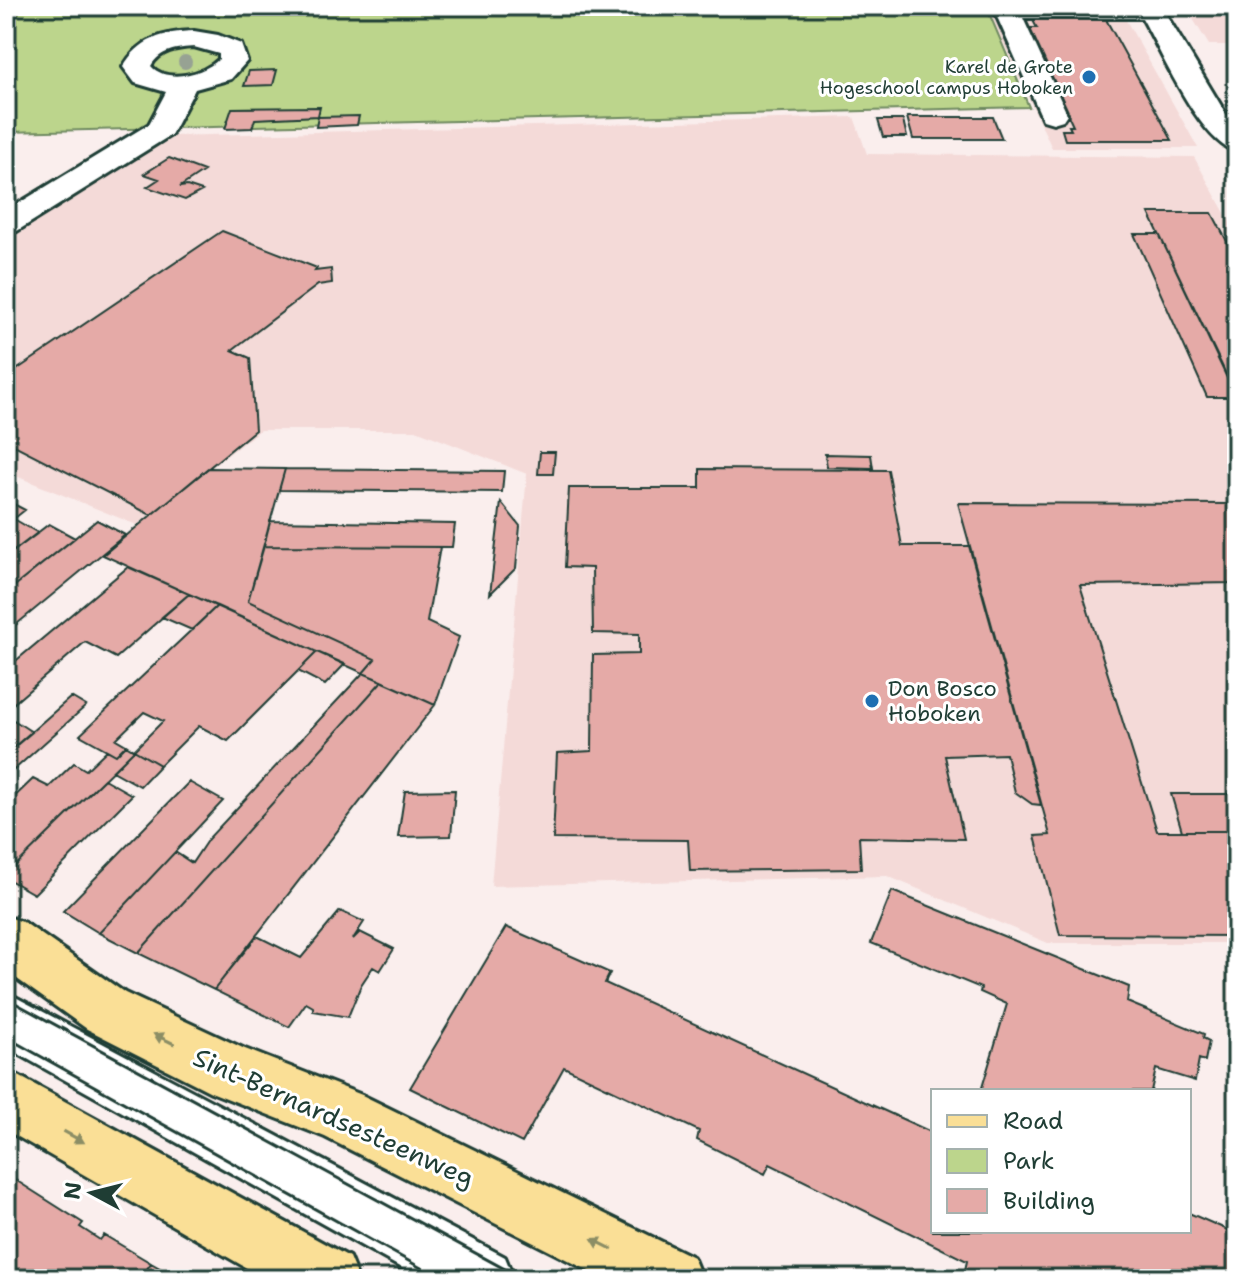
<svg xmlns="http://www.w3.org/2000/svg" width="1243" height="1285" viewBox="0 0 1243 1285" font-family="'Shantell Sans',sans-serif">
<rect width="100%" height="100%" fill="#faeeed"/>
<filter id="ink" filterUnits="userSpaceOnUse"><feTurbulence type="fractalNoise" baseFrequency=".0125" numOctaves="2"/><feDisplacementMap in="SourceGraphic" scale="16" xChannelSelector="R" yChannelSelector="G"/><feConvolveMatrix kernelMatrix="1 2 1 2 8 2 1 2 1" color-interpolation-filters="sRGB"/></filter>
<g filter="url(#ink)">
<!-- built -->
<path fill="#f4dad8" d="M986 6H1118L1198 148H1052Z
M1185 6H1237V45H1209Z
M854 117 867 154 1194 157 1237 235V943H1048L887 876 491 886 527 474 416 430H260L137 525 6 472V237L171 136Z"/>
<!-- green -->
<path fill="#bcd58c" stroke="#6e8960" stroke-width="2" d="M6 6H986L1029 107 6 132Z"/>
<!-- building -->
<path fill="#e5aaa7" stroke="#1f3d34" stroke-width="2" d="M1029 13 1103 14 1172 140H1065L1062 130H1071L1069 126H1073L1067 113H1063L1028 28H1037Z
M277 70 273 85 244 86 249 71Z
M320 107 318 116 255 119 252 128 225 129 232 108Z
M359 116 357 125 316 127 318 117Z
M907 117H993L1002 139H913Z
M878 120H903L907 137H883Z
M169 158 204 171 180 187 187 186 202 191 185 200 147 187 159 179 144 174Z
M1149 213H1212L1237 260V397Z
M222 231 317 268 315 271 331 269 332 283 318 285 232 350 250 358 255 430 151 515 6 441V377Z
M1134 234H1159L1236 397H1207Z
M540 452H555L553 474H538Z
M825 454 871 455 873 468 827 467Z
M208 468 285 469 248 601 375 659 363 673 103 555Z
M285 469 504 471 502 492 279 490Z
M700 469 888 470 902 546H969L1041 805 1032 804 1015 792 1006 754 945 756 964 839 859 837 861 869 690 871 688 840 553 839 557 753 592 751 593 655 639 654V634L593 633 592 568 565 567 569 488H700Z
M6 500 25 510 6 525Z
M501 502 520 526 516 568 490 594Z
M958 503 1237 504V583L1080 585 1157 831H1237V936L1060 935 1035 836 1050 835Z
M14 519 38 533 6 557V525Z
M97 520 125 535 6 633V593Z
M270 521 455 524 452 547 264 546Z
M49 524 75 538 6 593V557Z
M264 546 440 547 427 622 459 637 435 705 363 673 375 659 248 601Z
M128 567 189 594 116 658 85 642 6 710V669Z
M189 594 217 606 192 630 162 617Z
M217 606 317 652 228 741 199 726 160 765 134 750 163 721 144 712 116 739 126 745 116 755 80 735Z
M317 652 345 664 325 685 298 671Z
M363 673 382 681 138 953 99 933 175 852 192 863 208 839Z
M382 681 435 705 214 990 138 953Z
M71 697 86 706 6 777V754Z
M6 715 32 732 6 754Z
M126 745 134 750 6 875V805L33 779 49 787 74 763 86 770 107 750 116 755Z
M134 750 160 765 140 786 113 771Z
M104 779 132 795 34 894 6 878V875Z
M189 782 223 801 99 933 63 911Z
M455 790 451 836 398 837 405 791Z
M1171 794H1237V831H1182Z
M892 891 1129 987 1127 1002 1204 1034 1203 1038 1209 1041 1205 1061 1199 1059 1195 1081 1156 1069 1151 1091H981L1007 1004 980 992 981 988 871 943Z
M340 911 364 922 353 939 360 932 394 949 380 971 373 967 361 985 348 1017 313 1011V1007L306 1003 289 1027 214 990 257 936 301 958Z
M506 927 610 973 605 983 933 1133V1231H1189V1213L1237 1234V1279H963L967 1261 770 1164 765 1174 697 1140 699 1131 564 1067 522 1143 410 1088Z
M6 1174 83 1223 80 1227 100 1240 104 1235 151 1263 140 1279H6Z
M151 1263 179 1279H140Z"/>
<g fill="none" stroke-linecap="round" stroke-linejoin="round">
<!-- minor casing -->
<g stroke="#1f3d34" stroke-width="6">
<path id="minor" d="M997 6H1161L1229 119 1237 127V152C1200 143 1161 51 1142 18H1023L1067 114 1063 120 1053 123 1043 120 994 10Z
M194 31 218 35 241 44 247 61 231 79 195 89 171 135 17 231 6 234V211L149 124 166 92 135 83 123 67C139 39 163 32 194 31ZM194 47 219 54V59C204 74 167 84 151 66 160 50 177 48 194 47Z
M6 992 505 1257 514 1279H421L6 1047Z"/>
</g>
<!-- major casing -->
<g stroke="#1f3d34" stroke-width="6">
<path id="major" d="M6 916 25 923 125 993 245 1049 362 1095 693 1257 702 1279H605L325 1137 211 1092 87 1029 6 971Z
M6 1069 349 1257 358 1279H266L6 1130Z"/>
</g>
<!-- minor -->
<use href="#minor" fill="#fff" fill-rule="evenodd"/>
<!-- major -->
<use href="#major" fill="#fadf96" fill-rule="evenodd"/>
<!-- tram -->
<path stroke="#1f3d34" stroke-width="3" d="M6 998 523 1279
M6 1037 441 1279"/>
</g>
<!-- trees -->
<circle fill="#97a293" cx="185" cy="62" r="7"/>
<!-- one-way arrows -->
<defs><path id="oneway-solid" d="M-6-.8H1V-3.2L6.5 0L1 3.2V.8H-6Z" transform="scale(2)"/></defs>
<g fill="#8c8e65">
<use href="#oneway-solid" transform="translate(164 1039) rotate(-154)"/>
<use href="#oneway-solid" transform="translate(74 1137) rotate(29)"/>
<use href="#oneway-solid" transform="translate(602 1244) rotate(-153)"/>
</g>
</g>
<!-- markers -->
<g fill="#1f6fb2" stroke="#fff" stroke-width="3">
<circle cx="1089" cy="77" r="8"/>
<circle cx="872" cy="701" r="8"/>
</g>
<g text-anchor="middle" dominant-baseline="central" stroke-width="6" stroke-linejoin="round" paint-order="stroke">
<!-- far-poi labels -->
<g font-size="18" fill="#1f3d34" stroke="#fff" text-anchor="end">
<text x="1073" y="67">Karel de Grote<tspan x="1073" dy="21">Hogeschool campus Hoboken</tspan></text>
</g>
<!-- poi labels -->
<g font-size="22" fill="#1f3d34" stroke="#fff" text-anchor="start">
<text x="888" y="688">Don Bosco<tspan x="888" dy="25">Hoboken</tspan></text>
</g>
<!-- near-street labels -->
<g font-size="26" fill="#1f3d34" stroke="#fff">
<text transform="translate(334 1117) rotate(24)">Sint-Bernardsesteenweg</text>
</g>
</g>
<!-- margin -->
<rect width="1243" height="1285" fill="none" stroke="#fff" stroke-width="32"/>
<rect x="16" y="16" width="1211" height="1253" fill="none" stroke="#1f3d34" stroke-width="3" filter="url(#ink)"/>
<!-- legend -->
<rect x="931" y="1089" width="260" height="144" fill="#ffffff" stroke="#a5b1ae" stroke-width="2"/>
<rect x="947" y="1115" width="40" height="12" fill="#fadf96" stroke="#a5b1ae" stroke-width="2"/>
<text x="1003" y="1129" font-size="24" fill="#1f3d34">Road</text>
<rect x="947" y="1149" width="40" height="24" fill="#bcd58c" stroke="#a5b1ae" stroke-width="2"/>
<text x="1003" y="1169" font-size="24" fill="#1f3d34">Park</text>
<rect x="947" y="1189" width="40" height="24" fill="#e5aaa7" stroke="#a5b1ae" stroke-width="2"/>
<text x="1003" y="1209" font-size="24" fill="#1f3d34">Building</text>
<!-- north arrow -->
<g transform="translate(92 1193) rotate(277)" stroke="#ffffff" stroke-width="6" paint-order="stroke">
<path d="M0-6L14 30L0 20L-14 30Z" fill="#1f3d34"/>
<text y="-12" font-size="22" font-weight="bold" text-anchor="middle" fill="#1f3d34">N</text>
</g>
</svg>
